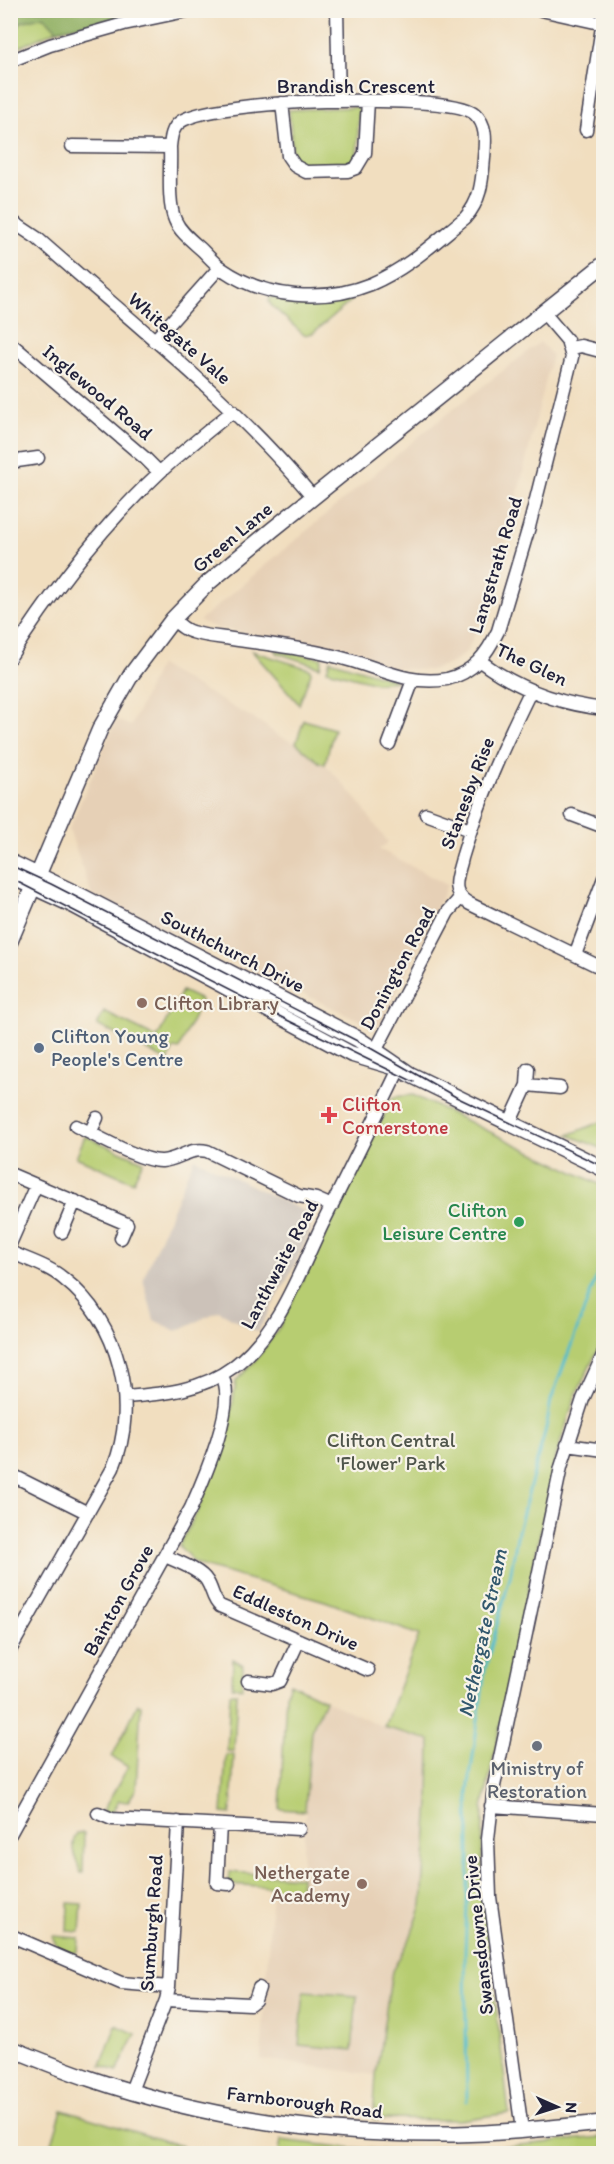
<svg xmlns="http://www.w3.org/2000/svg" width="614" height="2164" viewBox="0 0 614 2164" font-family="Itim,sans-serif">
<rect width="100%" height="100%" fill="#f7f3e8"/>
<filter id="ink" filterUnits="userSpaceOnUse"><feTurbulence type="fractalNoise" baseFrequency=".0167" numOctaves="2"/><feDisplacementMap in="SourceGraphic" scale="12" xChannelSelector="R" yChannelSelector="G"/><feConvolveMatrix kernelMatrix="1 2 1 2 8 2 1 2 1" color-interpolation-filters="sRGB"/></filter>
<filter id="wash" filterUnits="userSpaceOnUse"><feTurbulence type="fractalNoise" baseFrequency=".008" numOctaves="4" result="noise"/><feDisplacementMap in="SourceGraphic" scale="24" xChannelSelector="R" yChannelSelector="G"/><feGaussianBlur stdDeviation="1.35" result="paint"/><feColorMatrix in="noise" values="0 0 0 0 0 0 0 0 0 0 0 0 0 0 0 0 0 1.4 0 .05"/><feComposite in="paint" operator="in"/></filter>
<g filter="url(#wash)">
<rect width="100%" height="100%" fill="#f1debf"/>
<!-- built -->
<path fill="#e6d0b6" d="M540 342 552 355 493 594 467 651 452 663 430 670 396 668 276 638 217 628 199 621 423 433Z
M159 665 263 724 278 736 296 743 319 762 325 764 355 797 388 843 379 849 447 885 424 938 381 1024 374 1027 92 896 69 829 116 720 131 726Z
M325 1700 384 1727 430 1740 429 1801 422 1905 409 1941 392 1972 376 2075 261 2059 272 1890 300 1892 311 1731Z"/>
<!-- industrial -->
<path fill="#ccc2b9" d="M194 1158 312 1215 307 1223 311 1230 285 1284 257 1332 219 1311 176 1331 154 1320 143 1279Z"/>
<!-- green -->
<path fill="#b7cd71" stroke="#6c7856" stroke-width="1.5" d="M17 11H127L126 16 57 30 15 49 11 47V43Z
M359 107 357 157 346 167 302 169 293 159 289 110Z
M270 297C298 302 323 304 350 298L352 300 313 333 304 335 272 306 269 302Z
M276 650 322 658 320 667 277 653Z
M252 651 310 669 311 673 299 704Z
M330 660 398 681 376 683 327 670Z
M304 720 334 729 325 764 319 762 296 743Z
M182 991 201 1000 179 1049 174 1048 168 1061 97 1025 104 1012 157 1038Z
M413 1095 603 1186V1339L575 1397 556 1456 483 1808 482 1871 485 1917 509 2113 460 2120 373 2119 376 2075 392 1971 409 1941 422 1905 429 1801 430 1740 384 1727 419 1635 325 1601 203 1566 194 1562 179 1546 199 1508 219 1456 232 1407 236 1381 256 1360 280 1326 393 1097Z
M603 1121V1149L568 1135Z
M85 1136 143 1161 133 1182 76 1157Z
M233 1659 243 1665 242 1688 232 1687Z
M290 1683 325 1700 311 1731 305 1811 280 1809 286 1694Z
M230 1693H237L234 1751H227Z
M138 1704 141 1705 136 1789 128 1802 119 1801 110 1814 103 1811 128 1767 112 1757Z
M226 1755H234L231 1814 222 1813Z
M77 1833H84L83 1873H81C76 1859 68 1847 77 1833Z
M229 1872 301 1877 300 1892 272 1890V1887L228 1884Z
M68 1903 82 1904 80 1932 67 1931Z
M52 1936 79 1938 78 1951 72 1954 57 1947Z
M304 1992 357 1996 352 2050 299 2045Z
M116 2025 136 2034 117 2071 101 2066Z
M62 2110 182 2146 179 2153H49Z
M603 2137V2153H279L281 2140C321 2145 361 2150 401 2151 468 2152 536 2143 603 2137Z"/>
<!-- forest -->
<path fill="#91b063" stroke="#5a694f" stroke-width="1.5" d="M17 10H127V11L126 16 57 30 44 16 21 22 11 38Z"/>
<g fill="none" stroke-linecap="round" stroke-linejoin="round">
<!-- stream -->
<path stroke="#4fbbca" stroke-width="3" d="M467 2101 465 1952 469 1857 468 1792 485 1669 510 1577 518 1531 546 1428 551 1400 604 1256"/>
</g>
</g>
<g filter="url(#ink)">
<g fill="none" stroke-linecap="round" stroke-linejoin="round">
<!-- minor casing -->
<g stroke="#413e4f" stroke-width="15">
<path id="minor" d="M337 10 339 101
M541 10 604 24
M10 61 50 45 124 24 191 10
M324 101C353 101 457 98 475 114 488 126 485 143 484 158 482 182 481 200 465 218 435 242 407 269 371 284 324 303 265 299 222 269 215 264 208 256 202 250 192 241 180 232 175 220 167 202 171 167 170 147 171 137 172 128 180 122 200 107 296 102 324 101Z
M282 103 288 156 295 166 306 172 348 171 356 168 365 153 368 101
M586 130 604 14
M72 146 170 147
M10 220 37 238C131 321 232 400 313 497
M154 341 220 267
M10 343 146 459 159 472
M571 348 581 346 604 352
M10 462 38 458
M173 619C178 624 184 630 192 632 204 636 219 637 232 639 272 645 311 649 349 660 381 669 412 686 447 679 473 673 487 654 498 631L529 527 572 357 567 340 543 312
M10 657C53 590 101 527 159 473 183 451 208 431 233 411
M480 661C516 688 559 704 604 709
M531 690C504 745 479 799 462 858 460 868 454 881 457 890 459 897 464 901 470 904L604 969
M389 744 413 680
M426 814 470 830
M572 815 604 827
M575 955 604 878
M371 1059 448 912 461 897
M527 1085 528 1069
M509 1124 527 1085 560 1088
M76 1126C97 1136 142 1162 162 1161 179 1160 189 1147 207 1151L299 1196 316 1199 332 1206
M90 1133 97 1118
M10 1174 127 1224 121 1238
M62 1232 75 1201
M10 1244 36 1185
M10 1252C28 1260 49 1266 64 1279 119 1322 140 1404 113 1468L10 1650
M125 1397C163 1394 201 1391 233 1367 279 1332 298 1275 322 1225 348 1173 374 1121 399 1069
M567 1445 604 1450
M10 1474 88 1513
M165 1556C176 1561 201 1570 207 1581 213 1590 212 1599 220 1606L368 1670
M248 1681 272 1684 280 1681 299 1640
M491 1806 604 1814
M98 1813 112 1819 299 1829
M220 1825 217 1883 229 1884
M10 1834 191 1508C203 1481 239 1400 221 1375
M14 1937 121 1983 169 1987
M166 2000 250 2004 255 2000 259 1988
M131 2091 166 2000 169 1987 178 1822
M522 2130 490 1897 488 1839 494 1786 561 1467 583 1399 604 1353"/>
</g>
<!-- tertiary casing -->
<g stroke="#413e4f" stroke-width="18">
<path id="tertiary" d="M10 862 79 895 358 1039 409 1074 604 1169
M10 876 73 905 351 1054 391 1066
M10 941 100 729 131 675 173 619 208 583 272 530 604 264
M10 2048C37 2059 64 2070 91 2079 200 2116 316 2134 431 2134 489 2135 546 2128 604 2123"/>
</g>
<!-- minor -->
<use href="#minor" stroke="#fff" stroke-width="12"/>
<!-- tertiary -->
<use href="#tertiary" stroke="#fff" stroke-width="15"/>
<!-- tram -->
<path stroke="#22223b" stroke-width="1.5" d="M10 865 51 884 365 1045 456 1097 604 1167
M10 878 287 1020 414 1082"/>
</g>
</g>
<!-- markers -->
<g fill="#8d6e63" stroke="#f7f3e8" stroke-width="2">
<circle cx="142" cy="1003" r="6"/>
<circle cx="362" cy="1884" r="6"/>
</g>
<circle fill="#5c6f8a" stroke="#f7f3e8" stroke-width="2" cx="39" cy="1048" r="6"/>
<path fill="#e0444e" stroke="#f7f3e8" stroke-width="2" d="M326 1106h6v6h6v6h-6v6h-6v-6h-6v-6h6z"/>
<circle fill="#2e9e5b" stroke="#f7f3e8" stroke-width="2" cx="519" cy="1222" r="6"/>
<circle fill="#6b7280" stroke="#f7f3e8" stroke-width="2" cx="537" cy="1746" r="6"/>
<g text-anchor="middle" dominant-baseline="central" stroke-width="4.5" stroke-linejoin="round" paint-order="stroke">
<!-- street labels -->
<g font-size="20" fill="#22223b" stroke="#f7f3e8">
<text x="356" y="86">Brandish Crescent</text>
<text transform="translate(180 338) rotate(41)">Whitegate Vale</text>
<text transform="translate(98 392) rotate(40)">Inglewood Road</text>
<text transform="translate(232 537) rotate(-40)">Green Lane</text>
<text transform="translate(495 565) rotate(-73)">Langstrath Road</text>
<text transform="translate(532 664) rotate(25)">The Glen</text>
<text transform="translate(467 793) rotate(-69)">Stanesby Rise</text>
<text transform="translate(233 951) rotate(27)">Southchurch Drive</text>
<text transform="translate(397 968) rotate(-62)">Donington Road</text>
<text transform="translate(279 1264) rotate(-62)">Lanthwaite Road</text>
<text transform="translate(118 1600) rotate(-61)">Bainton Grove</text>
<text transform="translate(296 1617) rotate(24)">Eddleston Drive</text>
<text transform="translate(151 1923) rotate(-86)">Sumburgh Road</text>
<text transform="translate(478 1935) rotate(-96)">Swansdowne Drive</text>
<text transform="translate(305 2102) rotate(7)">Farnborough Road</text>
</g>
<!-- education labels -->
<g font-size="20" fill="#785e54" stroke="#f7f3e8" text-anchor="start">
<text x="154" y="1003">Clifton Library</text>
<text x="350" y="1872" text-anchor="end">Nethergate<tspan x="350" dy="23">Academy</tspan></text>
</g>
<!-- service labels -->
<g font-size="20" fill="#4e5e75" stroke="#f7f3e8" text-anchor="start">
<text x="51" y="1036">Clifton Young<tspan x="51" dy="23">People's Centre</tspan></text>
</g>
<!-- health labels -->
<g font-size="20" fill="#be3a42" stroke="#f7f3e8" text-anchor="start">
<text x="342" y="1104">Clifton<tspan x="342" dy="23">Cornerstone</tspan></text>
</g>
<!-- leisure labels -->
<g font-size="20" fill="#27864d" stroke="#f7f3e8" text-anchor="end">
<text x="507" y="1210">Clifton<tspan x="507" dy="23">Leisure Centre</tspan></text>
</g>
<!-- park labels -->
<g font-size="20" fill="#4f554b" stroke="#f7f3e8">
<text x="391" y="1440">Clifton Central<tspan x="391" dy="23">'Flower' Park</tspan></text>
</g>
<!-- worship labels -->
<g font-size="20" fill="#5b616d" stroke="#f7f3e8">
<text x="537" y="1768">Ministry of<tspan x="537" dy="23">Restoration</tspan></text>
</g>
<!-- water labels -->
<g font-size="21" font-style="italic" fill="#32586d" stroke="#f7f3e8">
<text transform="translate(482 1633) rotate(-78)">Nethergate Stream</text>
</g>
</g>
<!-- margin -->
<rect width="614" height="2164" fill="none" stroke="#f7f3e8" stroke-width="36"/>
<!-- north arrow -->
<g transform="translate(557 2107) rotate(93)" stroke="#f7f3e8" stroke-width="4.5" paint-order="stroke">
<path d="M0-4.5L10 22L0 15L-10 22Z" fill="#22223b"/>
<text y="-9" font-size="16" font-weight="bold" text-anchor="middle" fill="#22223b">N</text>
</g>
</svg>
